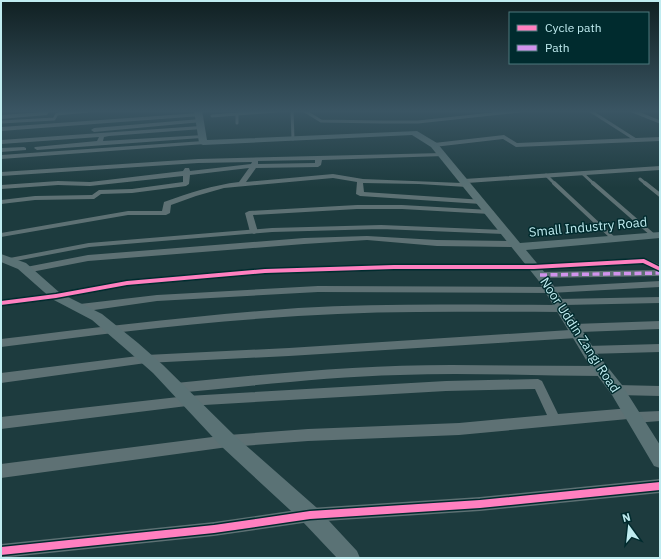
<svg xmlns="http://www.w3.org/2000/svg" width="661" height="559" viewBox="0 0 661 559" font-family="'IBM Plex Sans',sans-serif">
<rect width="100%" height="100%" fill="#1d3b3e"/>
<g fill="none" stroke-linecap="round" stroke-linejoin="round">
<!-- lane-far1 -->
<path stroke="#5e7174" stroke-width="3" d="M292 110 293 139
M303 110 321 121 382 122H418L529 110
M589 110 636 140
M630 110 660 122
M237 114V123
M212 116 288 110
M1 122 54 119 57 114 98 110
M582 173 594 184
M546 175 555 184
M640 179 646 184"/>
<!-- lane -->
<path stroke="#5e7174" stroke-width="4" d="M554 183 614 239
M593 183 654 236
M645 183 660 195
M10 260 89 245 272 230 381 227 504 232"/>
<!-- street -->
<path fill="#5e7174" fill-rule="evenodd" d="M44 110H50L47 115 1 119V115L43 112Z
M199 113 201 114V116L1 131V127Z
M200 119 203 121 202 122 94 132 91 130 94 128Z
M200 126 202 127V129L109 136 104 137 103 141 203 135 204 136 201 138 37 150 34 148 35 147 97 141 99 137 1 144V140Z
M504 135 517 143 660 137V141L516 147 503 139 434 147 431 145 434 143Z
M203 141 206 143 205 144 1 159V155Z
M24 147 26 148V150L1 152V148Z
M442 153 445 155 444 156 322 160 321 165 318 167 256 168 246 182 333 174 363 179 462 183 461 181 464 179 660 166V170L467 183 470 185 467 187 419 184 363 183 364 192 484 200V204H481L360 196 356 194 357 182 333 178 224 188 196 196 171 205 170 213 166 215H128L1 237V233L128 211H162L164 202C189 193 213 185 239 182L249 168 190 175 189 184 186 186 132 193 101 194 94 199 35 200 1 204V200L35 196 92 195 99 190 132 189 183 182V176L90 186 58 185 1 189V185L58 181 90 182 183 171 185 168H189L190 171 251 164 252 162 198 163 1 176V172L198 159ZM315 160V163L258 164V161Z
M357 205H402L490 210 494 212 490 214 402 209H357L253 215 258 232 254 234 250 232 245 213 249 211Z
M367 236 437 240 515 241 519 244 515 247 437 246 367 240 304 244 88 261 26 273 22 270 26 267 88 255 304 238Z
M644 258 660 265V276L540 278 536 275 540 272 655 270 643 264 534 270H394L265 274 127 286 56 299 1 306V300L56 293 127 280 265 268 394 264H534Z
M660 281V287L550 293 318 292 157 301 80 312 77 310 75 308 77 306 80 304 157 295 318 286 550 287Z
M660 297V303L564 305 566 308 564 310 561 312C474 312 386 310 298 316 199 322 100 334 1 347V339C100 327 199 315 298 308 384 303 470 305 555 305L553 302 555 300 558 299Z
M660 321V329L581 332 582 334 581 337 577 338 289 356 146 363 1 383V373L146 355 289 348 570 330 569 328 570 325 574 324Z
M660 344V352L587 354 583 353 582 350 583 347 587 346Z
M451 365 601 366 605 368 606 371 605 374 601 376C534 376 467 372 400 375 325 377 251 386 176 393L172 391 170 388 172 385 176 383C268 374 359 365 451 365Z
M538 379 542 381 558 414 631 408 635 409 637 412 660 411V421L634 423 630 422 628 419 459 435 308 441 228 447 1 478V464L228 435 308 429 459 423 547 415 535 389 446 391 187 406 1 429V417L187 396 446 381Z
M617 385 660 386V396L617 395 613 393 611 390 613 387Z
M660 479V493L480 511 310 522 214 536 1 558V544L214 522 310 508 480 497Z"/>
<!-- secondary -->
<path fill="#5a7275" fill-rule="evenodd" d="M194 110H202L207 140 417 131 437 143 520 243 660 232V238L526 250 546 274 598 355 622 385 660 445V468L654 466 612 395 588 363 538 280 431 147 412 135 203 145 199 143Z
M1 254 26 263 60 293 102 314 138 343 163 365 234 435 317 508 357 551 360 558H337L303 522 222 447 153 373 128 351 92 320 52 299 18 269 1 262Z"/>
<!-- quiet -->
<path stroke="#d193ec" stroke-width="3.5" stroke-dasharray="7 3.5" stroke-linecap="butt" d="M540 275 660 273"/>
<!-- cycleway casing -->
<g stroke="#002b2e" stroke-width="3">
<path id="cycleway" d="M644 259 660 267V271L643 263 534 269H394L265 273 127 285 56 298 1 305V301L56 294 127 281 265 269 394 265H534Z
M660 482V490L480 508 310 519 214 533 1 555V547L214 525 310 511 480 500Z"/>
</g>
<!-- cycleway -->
<use href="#cycleway" fill="#ff80c0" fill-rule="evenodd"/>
</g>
<!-- sky -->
<linearGradient id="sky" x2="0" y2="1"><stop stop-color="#102022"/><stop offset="0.59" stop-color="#3a5563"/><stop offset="1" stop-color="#3a5563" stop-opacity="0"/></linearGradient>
<rect width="661" height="188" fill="url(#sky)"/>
<g text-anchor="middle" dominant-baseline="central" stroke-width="3" stroke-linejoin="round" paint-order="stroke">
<!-- street labels -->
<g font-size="13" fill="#c0ecf0" stroke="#002b2e">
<text transform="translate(588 227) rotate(-5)">Small Industry Road</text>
<text transform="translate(580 335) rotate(57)">Noor Uddin Zangi Road</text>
</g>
</g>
<!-- border -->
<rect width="661" height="559" fill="none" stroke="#c0ecf0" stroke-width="4"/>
<!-- legend -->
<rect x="509" y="12" width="140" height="52" fill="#002b2e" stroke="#4d787c"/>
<rect x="517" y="25" width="20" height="6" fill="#ff80c0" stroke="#4d787c"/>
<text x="545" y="32" font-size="12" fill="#c0ecf0">Cycle path</text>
<rect x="517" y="45" width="20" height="6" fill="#d193ec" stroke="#4d787c"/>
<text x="545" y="52" font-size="12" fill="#c0ecf0">Path</text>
<!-- north arrow -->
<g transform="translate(629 527) rotate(345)" stroke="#002b2e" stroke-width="3" paint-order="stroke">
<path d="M0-3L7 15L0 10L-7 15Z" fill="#c0ecf0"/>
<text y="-6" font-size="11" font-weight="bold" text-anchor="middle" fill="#c0ecf0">N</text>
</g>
</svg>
